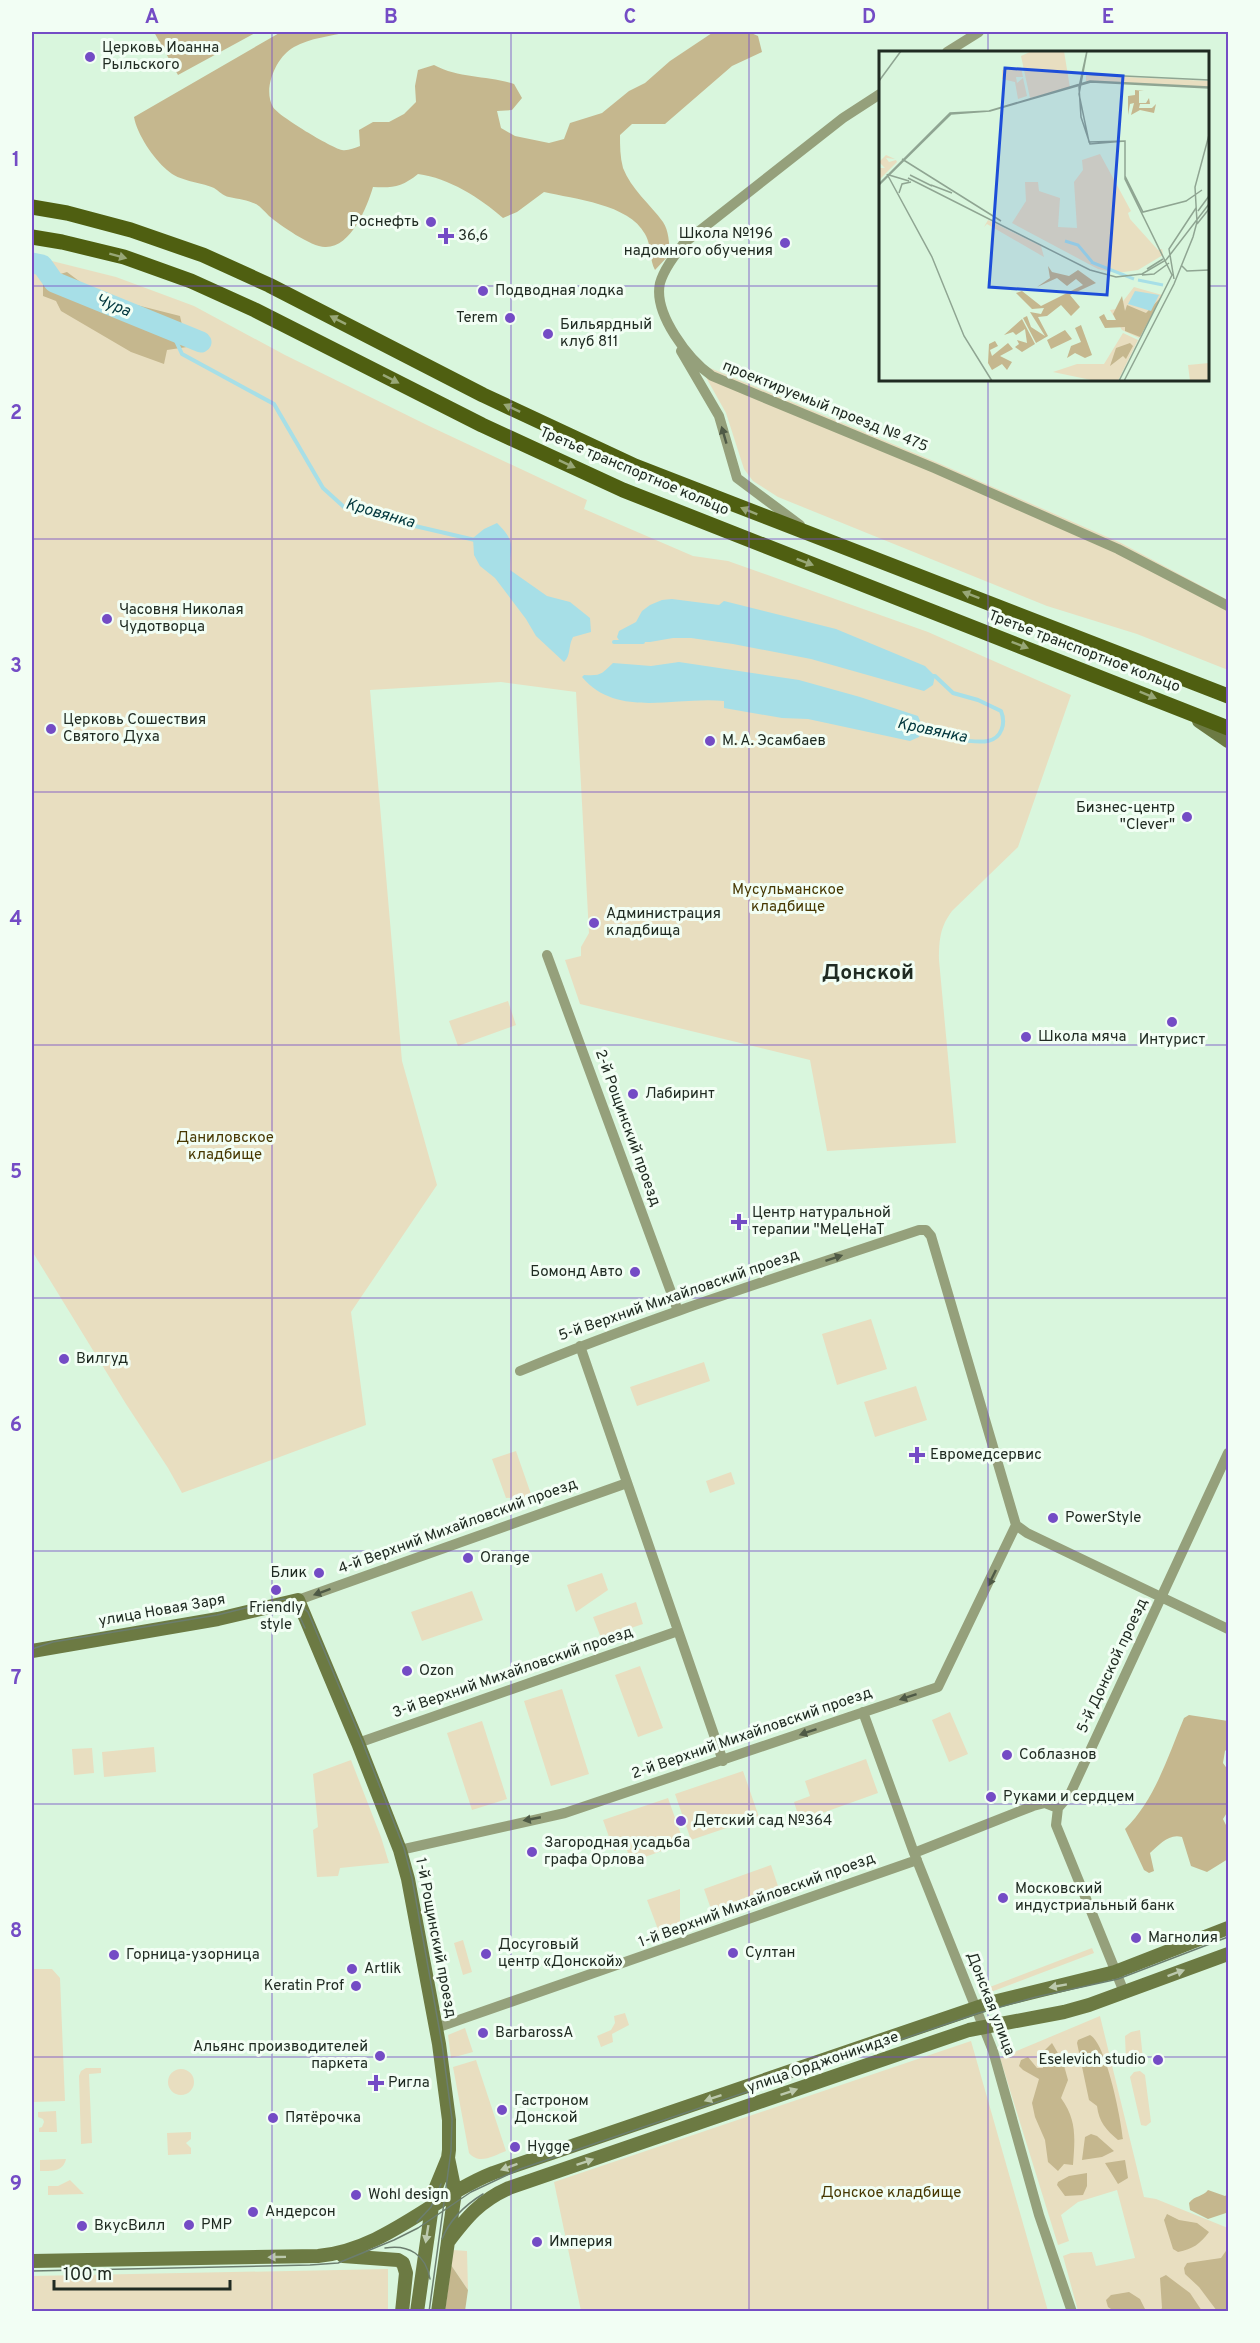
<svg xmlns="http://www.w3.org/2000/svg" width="1260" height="2343" viewBox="0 0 1260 2343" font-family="Overpass,sans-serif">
<rect width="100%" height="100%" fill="#d9f6dd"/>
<!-- green -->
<path fill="#e8dec0" d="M32 256 116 277 194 306 285 355 429 426 587 500 584 509 693 556 728 561 928 632 1071 695 1018 847 952 911C940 927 939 940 939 960L956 1143 827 1151 810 1060 580 1004 565 960 581 956V947L589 933 576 692 501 682 370 690 402 1061 437 1185 351 1312 366 1425 182 1493 168 1468 126 1404 32 1251Z
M698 363 936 462 1121 543 1228 600V670L1137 634 1047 606 778 497 753 481 744 469 726 413Z
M508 1001 516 1025 458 1046 449 1021Z
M871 1319 887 1369 837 1385 822 1334Z
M704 1362 710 1381 637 1406 630 1387Z
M916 1386 927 1420 875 1437 864 1402Z
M516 1451 532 1497 506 1498 492 1459Z
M731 1472 735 1484 710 1493 706 1481Z
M602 1573 608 1590 576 1612 567 1585Z
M472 1591 483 1620 422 1641 411 1612Z
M636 1602 643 1624 601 1638 593 1617Z
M640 1666 663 1728 638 1737 615 1675Z
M562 1689 589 1774 551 1786 524 1701Z
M950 1712 968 1754 949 1762 932 1720Z
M482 1721 507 1799 472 1810 447 1733Z
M154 1747 156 1772 104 1777 102 1752Z
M92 1748 94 1773 74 1775 72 1749Z
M866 1759 878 1793 800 1821 794 1802 810 1796 805 1781Z
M351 1760 381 1837 389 1863 340 1868 338 1876 317 1877 313 1830 318 1827 313 1774Z
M743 1771 759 1817 691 1840 675 1794Z
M668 1798 684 1843 631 1862 626 1847 614 1851 603 1820Z
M771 1865 780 1892 713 1915 704 1889Z
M680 1889V1934L662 1940 647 1900Z
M463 1940 472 1972 463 1975 454 1943Z
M1092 1948 1094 1953 983 1995 982 1990Z
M32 1969H52L60 1978 65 2101 32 2102Z
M625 2013 629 2025 612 2034 613 2042 601 2047 597 2036 611 2030 615 2023 614 2016Z
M1100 2016 1144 2197 1156 2199 1228 2228V2311H1078L1063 2256 1071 2253 1092 2252 1096 2266 1135 2258 1117 2190 1078 2202 1061 2215 1069 2241 1058 2245 1000 2058Z
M465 2028 473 2052 451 2058 448 2035Z
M1140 2030 1143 2059 1140 2062 1130 2063 1126 2060 1125 2036 1131 2032Z
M971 2041 1048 2311H581L554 2182Z
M476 2060 506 2151C493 2156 479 2165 469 2153L453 2067Z
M86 2068H101V2073L89 2074 92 2143 81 2144 79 2076 81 2071Z
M168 2082a13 13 0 1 1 26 0a13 13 0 1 1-26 0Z
M1140 2071 1145 2075 1151 2122 1146 2126 1141 2125 1130 2077 1134 2072Z
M56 2111 57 2132H39V2128L42 2127 44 2122 43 2119 38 2117V2112Z
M191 2132V2139L186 2143 191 2148V2154L168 2155 167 2133Z
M66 2159C63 2172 52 2171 40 2171V2160Z
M70 2180 84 2194 48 2195V2186H58Z
M453 2250 467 2251 468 2290 451 2265Z
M388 2269V2311H32V2276Z"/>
<!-- forest -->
<path fill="#c5b78e" d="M154 32H257L178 75Z
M281 32H348C331 36 310 38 294 47 277 56 262 88 273 107 278 116 332 148 342 150 348 151 354 148 360 146L359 130 373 122H389L404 114 416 102 415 86 418 70 434 65C460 79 487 75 514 84L522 98 512 110 497 111 501 128 515 136 549 143 564 139 570 123 602 113 629 91 645 83 670 61 712 33 749 32 758 36 762 52 732 66 665 124H632L620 135C620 146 620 157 623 168 631 189 650 204 663 222 669 231 669 243 670 254L655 270C649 259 652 246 645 234 629 204 574 199 544 192L517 212 503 218C480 198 449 178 418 174 402 187 393 188 373 187 367 207 351 248 325 247 311 247 280 225 269 216 265 212 261 207 256 204 247 200 239 199 229 197 223 196 219 191 214 188 198 181 180 182 167 170 153 158 137 134 134 117Z
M67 272 87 287 121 301 180 316 187 347 167 350 164 364 131 352 61 311 56 301 43 296V282L57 275Z
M1189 1715 1228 1721V1748L1225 1751 1223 1763 1228 1770V1811L1223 1819 1228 1829V1859L1207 1872 1191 1866 1182 1837C1169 1833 1159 1845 1150 1853L1154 1871 1149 1873 1144 1870 1125 1829C1155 1800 1168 1756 1184 1718Z
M1090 2035C1106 2043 1121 2118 1123 2139L1118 2140C1106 2130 1099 2122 1097 2106L1089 2100 1077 2043 1078 2040Z
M1052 2043 1063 2062 1068 2080 1061 2098C1077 2120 1075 2138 1073 2165L1064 2164 1058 2171 1048 2162 1045 2140 1035 2117 1032 2103 1039 2079 1023 2070 1019 2066 1021 2060 1028 2057 1037 2068H1043V2052Z
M1091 2134 1097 2136 1114 2151 1102 2157 1082 2160 1085 2137Z
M1125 2160 1128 2178 1118 2184 1105 2163Z
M1087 2173V2186L1083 2195 1065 2196 1057 2185 1058 2182 1069 2176Z
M1208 2190 1225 2196 1228 2194V2217L1226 2213 1208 2219 1190 2210 1189 2203C1195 2195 1203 2197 1208 2190Z
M1167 2214 1179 2220 1197 2223 1209 2232C1200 2244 1193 2249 1178 2252L1173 2249 1164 2220Z
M1228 2248V2311H1217L1199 2287 1185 2274 1184 2268 1187 2263 1221 2258Z
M451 2265 468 2290 465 2311 445 2312Z
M1166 2275 1190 2293 1202 2311H1160L1162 2308 1160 2278Z
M1129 2292 1140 2299 1146 2311H1114L1108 2307 1106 2300 1111 2295Z"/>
<!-- water -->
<path fill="#a7dfe7" d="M497 523C517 543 510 545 510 570L547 596 570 602 590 618 591 632 573 637C568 646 571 656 564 662L536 636 526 619 495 578 480 566 474 555 473 538 484 529Z
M672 599 719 605 724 601 836 629 925 666 935 676 933 685 924 691 811 659 733 644 691 638H673L650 642H620L617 637 619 631 636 622 642 611 650 605 662 600Z
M679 662 799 680 860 697 918 716 923 728 919 737 910 741 808 719 782 718 724 708V701C676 696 617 719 582 677L584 675C602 676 601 674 613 663L651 666Z"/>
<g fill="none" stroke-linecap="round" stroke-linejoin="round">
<!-- stream -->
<path stroke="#a7dfe7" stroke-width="4" d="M171 330 182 354 274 404 323 488 344 507 372 516 475 540
M614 642H643
M916 731C931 735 973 744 988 741 1002 738 1006 723 1001 711L978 700 953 693 935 676H932"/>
<!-- river -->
<path stroke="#a7dfe7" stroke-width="21" d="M32 263 42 265 54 282 201 342"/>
<!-- street -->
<path stroke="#95a07b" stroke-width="10" d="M947 52 979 32
M880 94 843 118 684 243C675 255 664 269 660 283 653 314 689 360 712 376L934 468 1118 549 1228 606
M681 351 719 416 737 478 800 525
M547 955 678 1311
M580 1346 723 1761
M520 1371C650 1317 785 1275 919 1230H926L931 1236 1016 1525 1027 1533 1228 1629
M298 1600 627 1483
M863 1712 914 1853 993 2051 1039 2215 1072 2312
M358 1743 678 1631
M400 1850 565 1813 938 1687 1016 1525
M914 1853 1033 1806 1045 1803 1058 1808
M1124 1992 1056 1825 1058 1808 1070 1794 1228 1453
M436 2028 917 1860"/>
<!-- secondary -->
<path stroke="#6c7a43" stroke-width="14" d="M1199 721 1228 741
M32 1651 218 1619 298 1600 358 1743 400 1850 408 1879 439 2044 449 2120V2150L448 2158 434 2192 417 2312
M448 2242C467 2217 480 2201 509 2188L969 2030 1064 2012 1089 2005 1228 1954
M343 2256 398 2260 403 2263 406 2273 402 2312
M32 2261 318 2256C385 2250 433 2197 493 2173L993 2002 1115 1972 1228 1928
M438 2312 455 2192 448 2158"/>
<!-- primary -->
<path stroke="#4f5f11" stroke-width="15" d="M32 207 67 213 131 230 203 255 269 285 483 395 635 466 1228 696
M32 237 62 242 124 257 191 281 255 310 482 425 623 490 1228 728"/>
<!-- tram -->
<path stroke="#6c7e6f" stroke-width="1.5" d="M265 1613 290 1609 299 1615 305 1628
M32 1649 53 1642 217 1615 283 1599 297 1602 308 1612 362 1741 404 1848 412 1878 442 2044 452 2119 451 2151 429 2312
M417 2222 431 2207 441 2184
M442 2239C450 2219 465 2205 483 2194
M385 2248C409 2244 426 2255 430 2279
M32 2271 310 2265 338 2263 394 2240 418 2228 471 2192 520 2169 979 2013 1036 1997 1118 1979 1228 1937"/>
</g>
<!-- one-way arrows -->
<defs><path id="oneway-solid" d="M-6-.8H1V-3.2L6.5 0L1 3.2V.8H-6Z" transform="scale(1.5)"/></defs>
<g fill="#98a777">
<use href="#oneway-solid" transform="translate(118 256) rotate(15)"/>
<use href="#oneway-solid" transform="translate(338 320) rotate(-153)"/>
<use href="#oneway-solid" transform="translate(391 379) rotate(27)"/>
<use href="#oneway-solid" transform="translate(512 408) rotate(-155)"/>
<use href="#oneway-solid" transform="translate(567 464) rotate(25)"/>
<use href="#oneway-solid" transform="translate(749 511) rotate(-158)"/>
<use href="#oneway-solid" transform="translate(805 562) rotate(21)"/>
<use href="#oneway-solid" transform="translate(971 595) rotate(-159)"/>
<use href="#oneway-solid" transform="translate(1020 645) rotate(21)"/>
<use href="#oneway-solid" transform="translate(1148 695) rotate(22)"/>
</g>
<g fill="#4f5a46">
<use href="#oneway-solid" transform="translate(724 435) rotate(-106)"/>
<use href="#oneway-solid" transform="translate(834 1258) rotate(-18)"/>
<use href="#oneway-solid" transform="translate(992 1578) rotate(116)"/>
<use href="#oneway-solid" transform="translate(322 1592) rotate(160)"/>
<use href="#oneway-solid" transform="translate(908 1697) rotate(162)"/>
<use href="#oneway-solid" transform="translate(808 1732) rotate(161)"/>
<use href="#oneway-solid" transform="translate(532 1819) rotate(169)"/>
</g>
<g fill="#bcc9ad">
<use href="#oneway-solid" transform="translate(1176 1973) rotate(-20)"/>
<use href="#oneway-solid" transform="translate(1058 1986) rotate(170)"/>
<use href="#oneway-solid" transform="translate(789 2092) rotate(-19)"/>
<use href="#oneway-solid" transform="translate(713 2098) rotate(161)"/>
<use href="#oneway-solid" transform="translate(585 2162) rotate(-19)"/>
<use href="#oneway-solid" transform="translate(509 2167) rotate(160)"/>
<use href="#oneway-solid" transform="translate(427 2234) rotate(99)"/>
<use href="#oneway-solid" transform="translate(277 2257) rotate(179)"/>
</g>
<!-- grid -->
<path fill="none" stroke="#744cc5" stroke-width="1.5" stroke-opacity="0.55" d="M272 32V2312M511 32V2312M749 32V2312M988 32V52M32 286H880M1208 286H1228M988 380V2312M32 539H1228M32 792H1228M32 1045H1228M32 1298H1228M32 1551H1228M32 1804H1228M32 2057H1228"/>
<!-- markers -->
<g fill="#744cc5" stroke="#f2fef4" stroke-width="2">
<circle cx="90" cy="57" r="6"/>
<circle cx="431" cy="222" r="6"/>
<path d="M443 227h6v6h6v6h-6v6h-6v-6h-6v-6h6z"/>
<circle cx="785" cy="243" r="6"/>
<circle cx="483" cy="291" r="6"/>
<circle cx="510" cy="318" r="6"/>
<circle cx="548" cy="334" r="6"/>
<circle cx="107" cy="619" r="6"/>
<circle cx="51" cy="729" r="6"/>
<circle cx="710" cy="741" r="6"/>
<circle cx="1187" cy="817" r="6"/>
<circle cx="594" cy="923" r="6"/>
<circle cx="1172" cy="1022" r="6"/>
<circle cx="1026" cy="1037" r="6"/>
<circle cx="633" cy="1094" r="6"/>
<path d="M736 1213h6v6h6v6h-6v6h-6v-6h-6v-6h6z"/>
<circle cx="635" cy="1272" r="6"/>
<circle cx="64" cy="1359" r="6"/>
<path d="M914 1446h6v6h6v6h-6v6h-6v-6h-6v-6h6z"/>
<circle cx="1053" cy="1518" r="6"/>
<circle cx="468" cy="1558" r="6"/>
<circle cx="319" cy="1573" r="6"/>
<circle cx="276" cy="1590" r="6"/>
<circle cx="407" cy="1671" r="6"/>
<circle cx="1007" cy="1755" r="6"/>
<circle cx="991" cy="1797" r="6"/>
<circle cx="681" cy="1821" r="6"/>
<circle cx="532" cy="1852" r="6"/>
<circle cx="1003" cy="1898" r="6"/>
<circle cx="1136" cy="1938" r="6"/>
<circle cx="733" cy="1953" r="6"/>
<circle cx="486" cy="1954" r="6"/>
<circle cx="114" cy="1955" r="6"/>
<circle cx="352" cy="1969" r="6"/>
<circle cx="356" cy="1986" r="6"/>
<circle cx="483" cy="2033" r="6"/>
<circle cx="380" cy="2056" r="6"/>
<circle cx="1158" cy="2060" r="6"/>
<path d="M373 2074h6v6h6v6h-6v6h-6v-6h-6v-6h6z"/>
<circle cx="502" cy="2110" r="6"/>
<circle cx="273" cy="2118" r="6"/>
<circle cx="515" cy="2147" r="6"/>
<circle cx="356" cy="2195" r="6"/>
<circle cx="253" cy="2212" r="6"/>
<circle cx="189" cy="2225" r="6"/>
<circle cx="82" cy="2226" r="6"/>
<circle cx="537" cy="2242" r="6"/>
</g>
<g text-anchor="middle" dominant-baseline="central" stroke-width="6" stroke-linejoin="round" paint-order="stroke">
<!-- poi labels -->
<g font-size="15" fill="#202b22" stroke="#f2fef4" text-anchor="start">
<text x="102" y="48">Церковь Иоанна<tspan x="102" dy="17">Рыльского</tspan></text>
<text x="419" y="222" text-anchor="end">Роснефть</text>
<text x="773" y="234" text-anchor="end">Школа №196<tspan x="773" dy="17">надомного обучения</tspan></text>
<text x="458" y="236">36,6</text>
<text x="495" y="291">Подводная лодка</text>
<text x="498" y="318" text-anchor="end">Terem</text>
<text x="560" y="325">Бильярдный<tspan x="560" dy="17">клуб 811</tspan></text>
<text x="119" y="610">Часовня Николая<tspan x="119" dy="17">Чудотворца</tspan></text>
<text x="63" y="720">Церковь Сошествия<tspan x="63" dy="17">Святого Духа</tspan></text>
<text x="722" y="741">М. А. Эсамбаев</text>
<text x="1175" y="808" text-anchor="end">Бизнес-центр<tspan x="1175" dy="17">"Clever"</tspan></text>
<text x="606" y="914">Администрация<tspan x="606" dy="17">кладбища</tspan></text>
<text x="1038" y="1037">Школа мяча</text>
<text x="1172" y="1040" text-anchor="middle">Интурист</text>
<text x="645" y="1094">Лабиринт</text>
<text x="752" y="1213">Центр натуральной<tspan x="752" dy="17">терапии "МеЦеНаТ</tspan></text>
<text x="623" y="1272" text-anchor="end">Бомонд Авто</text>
<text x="76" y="1359">Вилгуд</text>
<text x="930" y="1455">Евромедсервис</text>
<text x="1065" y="1518">PowerStyle</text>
<text x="480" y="1558">Orange</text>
<text x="307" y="1573" text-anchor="end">Блик</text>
<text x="276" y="1608" text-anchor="middle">Friendly<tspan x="276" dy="17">style</tspan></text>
<text x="419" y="1671">Ozon</text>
<text x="1019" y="1755">Соблазнов</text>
<text x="1003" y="1797">Руками и сердцем</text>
<text x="693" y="1821">Детский сад №364</text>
<text x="544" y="1843">Загородная усадьба<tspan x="544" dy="17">графа Орлова</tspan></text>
<text x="1015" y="1889">Московский<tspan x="1015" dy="17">индустриальный банк</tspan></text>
<text x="1148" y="1938">Магнолия</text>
<text x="498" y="1945">Досуговый<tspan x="498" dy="17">центр «Донской»</tspan></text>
<text x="745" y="1953">Султан</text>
<text x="126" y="1955">Горница-узорница</text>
<text x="364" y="1969">Artlik</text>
<text x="344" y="1986" text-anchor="end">Keratin Prof</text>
<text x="495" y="2033">BarbarossA</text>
<text x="368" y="2047" text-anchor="end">Альянс производителей<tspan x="368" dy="17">паркета</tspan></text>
<text x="1146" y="2060" text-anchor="end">Eselevich studio</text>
<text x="388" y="2083">Ригла</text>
<text x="514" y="2101">Гастроном<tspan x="514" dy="17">Донской</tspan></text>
<text x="285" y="2118">Пятёрочка</text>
<text x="527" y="2147">Hygge</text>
<text x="368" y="2195">Wohl design</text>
<text x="265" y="2212">Андерсон</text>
<text x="201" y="2225">PMP</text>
<text x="94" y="2226">ВкусВилл</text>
<text x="549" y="2242">Империя</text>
</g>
<!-- street labels -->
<g font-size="15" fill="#202b22" stroke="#f2fef4">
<text transform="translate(825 407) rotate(22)">проектируемый проезд № 475</text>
<text transform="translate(634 472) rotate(23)">Третье транспортное кольцо</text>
<text transform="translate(1084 652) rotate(21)">Третье транспортное кольцо</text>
<text transform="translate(627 1128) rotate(70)">2-й Рощинский проезд</text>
<text transform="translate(679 1296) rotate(-19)">5-й Верхний Михайловский проезд</text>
<text transform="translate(458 1527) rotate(-20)">4-й Верхний Михайловский проезд</text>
<text transform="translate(162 1611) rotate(-10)">улица Новая Заря</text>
<text transform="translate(1113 1666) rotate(-65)">5-й Донской проезд</text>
<text transform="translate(513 1673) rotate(-19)">3-й Верхний Михайловский проезд</text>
<text transform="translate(752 1734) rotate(-19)">2-й Верхний Михайловский проезд</text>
<text transform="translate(757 1901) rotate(-20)">1-й Верхний Михайловский проезд</text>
<text transform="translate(435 1938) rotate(79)">1-й Рощинский проезд</text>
<text transform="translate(990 2004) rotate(69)">Донская улица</text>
<text transform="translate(823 2063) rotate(-19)">улица Орджоникидзе</text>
</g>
<!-- park labels -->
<g font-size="15" fill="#473802" stroke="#f2fef4">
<text x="788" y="890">Мусульманское<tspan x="788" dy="17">кладбище</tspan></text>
<text x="225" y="1138">Даниловское<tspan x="225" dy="17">кладбище</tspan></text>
<text x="891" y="2193">Донское кладбище</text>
</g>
<!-- water labels -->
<g font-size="16" font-style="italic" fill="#00363c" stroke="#f2fef4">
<text transform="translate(113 306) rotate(22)">Чура</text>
<text transform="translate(380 514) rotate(16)">Кровянка</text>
<text transform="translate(932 731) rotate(12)">Кровянка</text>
</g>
<!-- district labels -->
<g font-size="21" font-weight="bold" fill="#202b22" stroke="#f2fef4">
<text x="868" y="973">Донской</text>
</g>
</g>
<!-- overview -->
<g transform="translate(879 51)">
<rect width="330" height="330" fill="#d9f6dd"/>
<path d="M153 0H185L191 37 151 47 142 5ZM142 16 144 26H137L138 32 144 27 148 45 139 48 136 31 123 28V19ZM207 24 330 30V36L207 30ZM221 103 252 160 249 162 251 168 279 199 283 198 284 204 259 219 238 222 219 218 133 172 147 150 146 131H159L160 140 181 147 179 176 198 177 195 131 204 119 203 109ZM7 104 16 108 7 107 10 111 17 109 18 111 1 128V117H6L0 111ZM109 169 162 195 165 206 108 173 105 176ZM255 236 283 244 260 287 243 279 231 259 238 258ZM244 282 259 289 239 330H217L174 321 198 313H225ZM330 312V330H311L309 314Z" fill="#e8dec0"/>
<path d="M256 39 265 40H260V52H267L270 47 271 53H261L260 57H273L277 53 275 62 261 59 252 64 255 52 251 53 249 64V45L256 44ZM169 215 173 221 190 225 199 219 217 232 191 244 201 256 192 265 182 254 168 265 159 266 169 285 157 292 144 267 148 265 152 276 166 285 151 261 162 263 165 257 153 258 137 242 143 240 162 255 204 234 197 228 188 235 178 227 158 236 171 227ZM243 245 246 260 248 254 267 262 283 245 261 286 246 280V276L226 277 220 266 225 263 228 269H237L234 263ZM143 268 156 293 143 301 136 296 140 293 138 289 148 292 146 278 137 284 134 281 125 284ZM202 274 213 304 206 307 196 302 188 307 192 295 202 291 196 277ZM186 279 193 288 172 298 168 289ZM116 290 119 295 111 299 113 305 129 292 134 298 121 305 133 311 128 319 123 313 113 319 109 312 110 293ZM251 292 254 295 247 308 244 305 231 315 237 297Z" fill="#c5b78e"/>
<path d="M256 240 280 244 272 260 249 253Z" fill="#a7dfe7"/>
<path fill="none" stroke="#a7dfe7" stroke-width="3" d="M186 190 199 194 214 212M212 211 255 228M259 229 284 234"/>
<path fill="none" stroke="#8fa592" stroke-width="1.5" d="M208 0 200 43 210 91 246 90V128L293 224 240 330M203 23 330 29M0 30 22 0M200 36 202 66 211 93 246 90V125L264 161 307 150 323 139M200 36 208 0M23 108 122 170M8 123 53 206 85 285 113 330M10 124 30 130M31 124 53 135M29 127 211 219 237 226 263 223 287 209 330 153M0 133 71 62 110 60 211 30 330 36M0 134 72 63 111 60 212 31 330 37M52 134 73 142M20 142 23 133 32 131M319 160 330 145M318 173 330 158M303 215 308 220 330 219M268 218 284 208M263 224 275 223 290 212M295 228 290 198 317 157M245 330 295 233 314 186 318 171 316 136 330 84"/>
<path fill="#1d4ed8" fill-opacity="0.15" stroke="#1d4ed8" stroke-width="3" d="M126 17 244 25 228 244 110 236Z"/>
<rect width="330" height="330" fill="none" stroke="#202b22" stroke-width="3"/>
</g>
<!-- border -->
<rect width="1260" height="2343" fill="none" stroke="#f2fef4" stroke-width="66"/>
<!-- scale -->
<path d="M54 2280v9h176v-9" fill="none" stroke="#202b22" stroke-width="3"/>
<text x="63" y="2280" font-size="18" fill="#202b22" stroke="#f2fef4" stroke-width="4.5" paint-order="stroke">100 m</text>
<rect x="33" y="33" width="1194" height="2277" fill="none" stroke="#744cc5" stroke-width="2"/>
<g font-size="20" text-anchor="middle" font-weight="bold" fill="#744cc5">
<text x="152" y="23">A</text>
<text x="391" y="23">B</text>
<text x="630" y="23">C</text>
<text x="869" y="23">D</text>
<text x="1108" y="23">E</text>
<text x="16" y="166">1</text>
<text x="16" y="419">2</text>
<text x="16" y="672">3</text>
<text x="16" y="925">4</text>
<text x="16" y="1178">5</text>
<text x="16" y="1431">6</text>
<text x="16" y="1684">7</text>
<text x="16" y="1937">8</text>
<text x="16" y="2190">9</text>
</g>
</svg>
